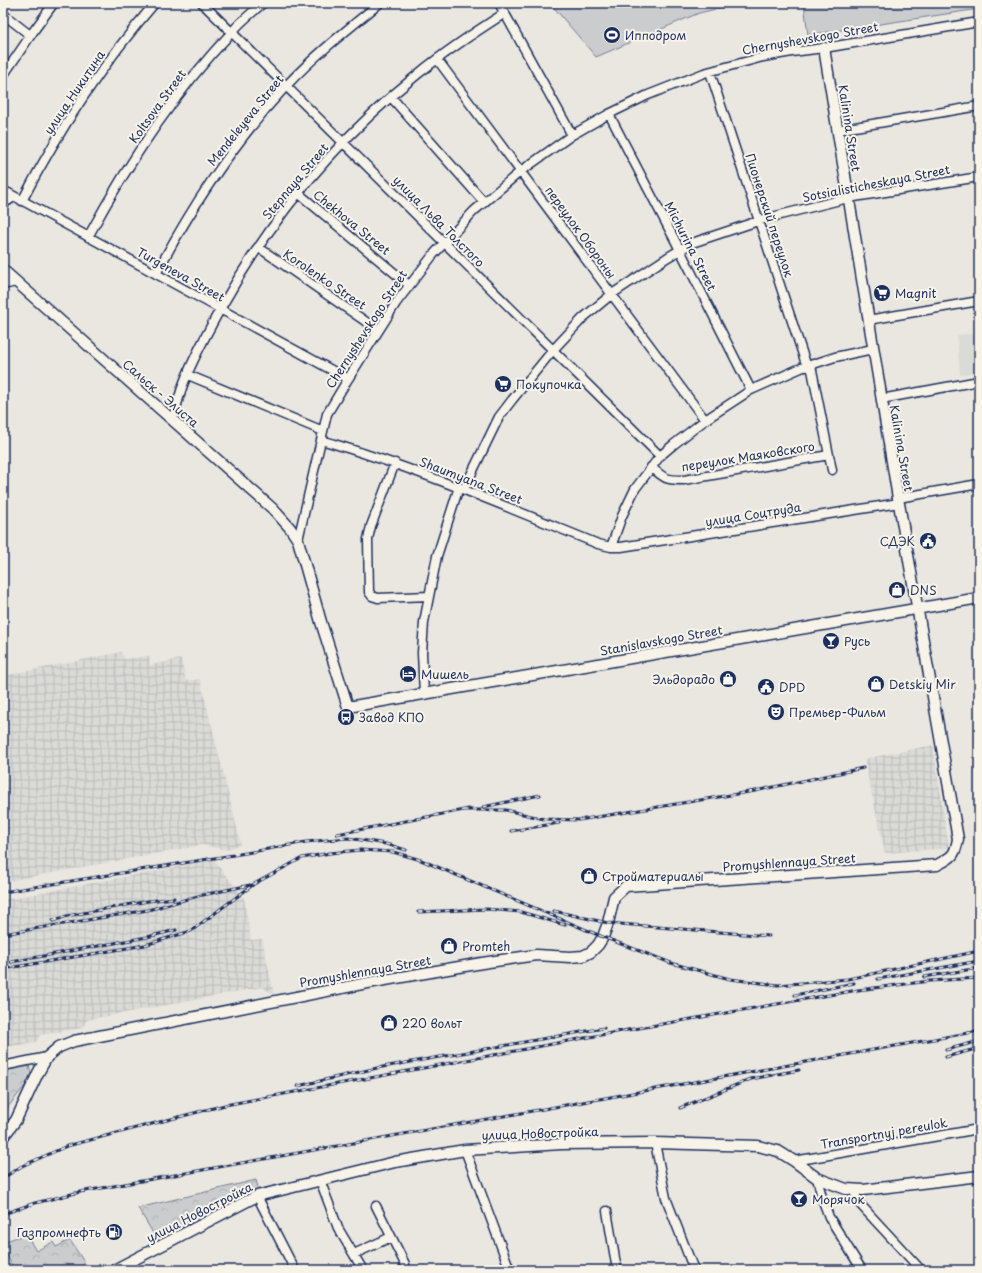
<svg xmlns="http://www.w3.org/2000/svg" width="982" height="1273" viewBox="0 0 982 1273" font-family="'Playpen Sans',sans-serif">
<defs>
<pattern id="industrial-grid" width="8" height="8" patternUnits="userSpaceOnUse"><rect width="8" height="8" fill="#dadad6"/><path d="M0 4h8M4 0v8" fill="none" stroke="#babbba"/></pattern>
<pattern id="forest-crowns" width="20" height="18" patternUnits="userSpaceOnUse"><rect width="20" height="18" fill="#cbcccd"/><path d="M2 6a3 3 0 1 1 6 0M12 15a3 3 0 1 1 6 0" fill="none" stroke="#aeb0b2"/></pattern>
</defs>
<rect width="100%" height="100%" fill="#eae7e0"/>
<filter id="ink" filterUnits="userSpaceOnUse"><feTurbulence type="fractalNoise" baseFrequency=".025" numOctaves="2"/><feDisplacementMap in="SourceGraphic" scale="8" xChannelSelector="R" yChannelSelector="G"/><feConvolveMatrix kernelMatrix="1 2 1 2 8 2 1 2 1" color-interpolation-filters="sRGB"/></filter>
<g filter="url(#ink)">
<!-- built -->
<path fill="#dadad6" d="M979 333V371L960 375 957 335Z"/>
<!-- industrial -->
<path fill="url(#industrial-grid)" d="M121 652 124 659 149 656 150 665 181 659 186 681 200 679 241 844 227 850 202 845 3 882V676Z
M933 745 949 848 885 853 864 759Z
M214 860 244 898 251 940 262 939 274 994 262 987 87 1020 82 1028 40 1035 36 1042 3 1048V900Z"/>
<!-- green -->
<path fill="#cbcccd" stroke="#737e96" d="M550 3H741L699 13 596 57Z
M804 3H979V9L808 35Z"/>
<!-- forest -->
<path fill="url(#forest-crowns)" stroke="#737e96" d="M29 1066 32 1077 8 1107 3 1119V1071Z
M256 1180 259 1191 159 1243 138 1208Z
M26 1234 36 1251 53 1242 56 1247 70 1240 89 1270H14L3 1247V1242Z"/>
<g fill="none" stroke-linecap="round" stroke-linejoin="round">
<!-- minor casing -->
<g stroke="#1b2f5e" stroke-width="11">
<path id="minor" d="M202 3 660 456
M499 3 572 135
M3 14 30 35
M437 59 705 420
M710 72 807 367
M3 76 35 29 54 3
M391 97 484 202
M609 114 680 250 751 390
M837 130 979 106
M3 190 348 379
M298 193 409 285
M22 201C59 130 102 64 155 3
M3 204 14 197
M88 237C128 163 174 93 232 32 241 21 253 12 263 3
M258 247 378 330
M156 274C192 206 234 142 287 85 315 55 348 29 380 3
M3 285 16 282
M868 320 979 301
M811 365 832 470
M188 375 323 431
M881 399 979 381
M173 420C176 408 179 396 183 385 193 358 208 331 222 306 272 217 338 138 418 74 445 52 475 32 505 13
M321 440C416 468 507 507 598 544L611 547H621L899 503
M395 463 371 526 368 539 369 592 372 596 378 598 429 596
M651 467C665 479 666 480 684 480L829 455
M464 489 499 417 512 400 553 350 583 318 612 294 668 257 692 243 764 219 848 198 979 177
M898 498 979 484
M298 540 327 414 348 379 396 303 433 255 474 211 521 171 572 135 609 114 648 95 704 73 763 57 792 52 824 48 979 22
M611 547 622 516 635 489 660 456 673 445 705 420 751 390 801 368 835 357 873 349
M424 693 422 653 424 622 437 556 459 487
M3 1066 47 1057
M655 1143 666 1198 694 1270
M465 1150 510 1270
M794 1161 979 1129
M817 1178 823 1201 829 1217 862 1270
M320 1180 338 1228 363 1270
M853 1189 858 1202 921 1270
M257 1196 295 1270
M376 1206 405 1264
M607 1211 617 1270
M354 1254 391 1237"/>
</g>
<!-- major casing -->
<g stroke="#1b2f5e" stroke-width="13">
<path id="major" d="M3 270 273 509 290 528 298 540 321 622 348 707 979 598
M3 1137 16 1120 38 1073 47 1057 59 1047 74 1041 362 984 482 963 536 955 570 957 583 956 591 952 598 945 603 937 608 923 614 897 626 886 937 865C952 857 955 856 958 839L898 498 824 48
M114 1270 257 1196 395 1162 465 1150 561 1144 655 1143 758 1146 778 1151 794 1161 817 1178 846 1189 863 1190 979 1176"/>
</g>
<!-- minor -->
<use href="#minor" stroke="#f7f3e8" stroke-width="8"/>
<!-- major -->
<use href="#major" stroke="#f7f3e8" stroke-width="10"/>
<!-- rail casing -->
<g stroke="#1b2f5e" stroke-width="3">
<path id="rail" d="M483 807 540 795
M463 810H506L544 819 579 820 755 791 863 768
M511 831 559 823
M337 834 469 809
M3 892 246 853 306 842 348 838 386 844 406 850
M554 911 608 923 769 936
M418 912 486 909 521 912 565 925
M53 921 67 916 148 901 174 898
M3 934 148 910 198 896 250 885
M11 962 147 937 176 930
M3 969 145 945 191 931 254 884 302 858 330 853 360 850 393 852 421 860 603 937 671 963 730 979 778 985 848 979 979 951
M924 977 979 968
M878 979 979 961
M795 995 854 983
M946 1050 979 1041
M946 1057 979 1048
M298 1086 377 1068 604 1028
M680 1108 751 1079 799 1070
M3 1178 22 1166 67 1146 225 1105 622 1031 858 990 930 981 979 978
M3 1214 35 1203 80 1192 979 1031"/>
</g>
<!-- rail -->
<use href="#rail" stroke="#f7f3e8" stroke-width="1.5" stroke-dasharray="4.5" stroke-linecap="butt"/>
</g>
</g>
<!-- icons -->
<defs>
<g id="stadium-disc" transform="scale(0.9)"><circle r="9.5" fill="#1b2f5e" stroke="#f7f3e8"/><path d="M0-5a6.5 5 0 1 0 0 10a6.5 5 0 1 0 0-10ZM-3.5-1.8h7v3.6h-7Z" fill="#fff"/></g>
<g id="supermarket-disc" transform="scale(0.9)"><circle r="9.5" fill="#1b2f5e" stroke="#f7f3e8"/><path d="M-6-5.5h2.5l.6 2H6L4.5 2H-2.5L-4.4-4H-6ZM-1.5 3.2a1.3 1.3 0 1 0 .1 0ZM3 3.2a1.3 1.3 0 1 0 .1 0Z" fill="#fff"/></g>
<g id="civic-disc" transform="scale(0.9)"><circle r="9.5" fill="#1b2f5e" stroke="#f7f3e8"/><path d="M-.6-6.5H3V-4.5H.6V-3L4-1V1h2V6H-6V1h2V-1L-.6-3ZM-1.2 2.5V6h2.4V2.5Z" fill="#fff"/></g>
<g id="shop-disc" transform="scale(0.9)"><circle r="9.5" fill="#1b2f5e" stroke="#f7f3e8"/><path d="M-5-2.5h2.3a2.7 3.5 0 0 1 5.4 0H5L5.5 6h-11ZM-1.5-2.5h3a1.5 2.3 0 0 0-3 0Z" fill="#fff"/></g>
<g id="bar-disc" transform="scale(0.9)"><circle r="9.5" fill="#1b2f5e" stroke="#f7f3e8"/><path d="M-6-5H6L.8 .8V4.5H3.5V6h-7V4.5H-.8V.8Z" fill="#fff"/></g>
<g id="hotel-disc" transform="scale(0.9)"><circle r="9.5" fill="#1b2f5e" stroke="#f7f3e8"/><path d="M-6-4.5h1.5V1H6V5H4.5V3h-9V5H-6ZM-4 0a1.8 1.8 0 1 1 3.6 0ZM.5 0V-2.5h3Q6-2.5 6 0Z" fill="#fff"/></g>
<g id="theatre-disc" transform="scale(0.9)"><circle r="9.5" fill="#1b2f5e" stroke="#f7f3e8"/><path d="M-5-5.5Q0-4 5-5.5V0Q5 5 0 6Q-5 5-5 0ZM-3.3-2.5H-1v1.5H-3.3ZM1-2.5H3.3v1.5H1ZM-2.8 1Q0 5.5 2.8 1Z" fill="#fff"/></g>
<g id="bus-disc" transform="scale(0.9)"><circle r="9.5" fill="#1b2f5e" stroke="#f7f3e8"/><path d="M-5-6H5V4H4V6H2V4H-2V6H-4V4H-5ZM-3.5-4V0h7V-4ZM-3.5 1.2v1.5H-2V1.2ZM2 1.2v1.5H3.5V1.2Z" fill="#fff"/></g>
<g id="fuel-disc" transform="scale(0.9)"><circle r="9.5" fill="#1b2f5e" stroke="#f7f3e8"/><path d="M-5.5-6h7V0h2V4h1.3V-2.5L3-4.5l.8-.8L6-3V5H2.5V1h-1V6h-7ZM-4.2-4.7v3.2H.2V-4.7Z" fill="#fff"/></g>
</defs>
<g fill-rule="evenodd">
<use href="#stadium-disc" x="612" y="35"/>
<use href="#supermarket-disc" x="882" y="293"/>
<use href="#supermarket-disc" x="503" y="384"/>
<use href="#civic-disc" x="928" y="541"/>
<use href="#shop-disc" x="897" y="590"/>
<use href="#bar-disc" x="831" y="641"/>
<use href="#hotel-disc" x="408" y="674"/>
<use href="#shop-disc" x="728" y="679"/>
<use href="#shop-disc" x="876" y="684"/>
<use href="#civic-disc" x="766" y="687"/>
<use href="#theatre-disc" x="776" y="712"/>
<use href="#bus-disc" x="346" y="717"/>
<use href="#shop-disc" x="589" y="876"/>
<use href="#shop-disc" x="449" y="946"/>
<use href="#shop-disc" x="389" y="1023"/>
<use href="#bar-disc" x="799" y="1199"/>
<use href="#fuel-disc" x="114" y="1232"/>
</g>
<g text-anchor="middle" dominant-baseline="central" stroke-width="4" stroke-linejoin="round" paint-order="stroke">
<!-- poi labels -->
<g font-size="12" fill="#1b2f5e" stroke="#f7f3e8" text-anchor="start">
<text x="625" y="35">Ипподром</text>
<text x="895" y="293">Magnit</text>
<text x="516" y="384">Покупочка</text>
<text x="915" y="541" text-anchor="end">СДЭК</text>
<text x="910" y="590">DNS</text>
<text x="844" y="641">Русь</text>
<text x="421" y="674">Мишель</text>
<text x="715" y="679" text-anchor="end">Эльдорадо</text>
<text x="889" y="684">Detskiy Mir</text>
<text x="779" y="687">DPD</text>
<text x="789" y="712">Премьер-Фильм</text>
<text x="359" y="717">Завод КПО</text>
<text x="602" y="876">Стройматериалы</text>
<text x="462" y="946">Promteh</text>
<text x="402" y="1023">220 вольт</text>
<text x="812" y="1199">Морячок</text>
<text x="101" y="1232" text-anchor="end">Газпромнефть</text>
</g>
<!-- street labels -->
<g font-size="12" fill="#1b2f5e" stroke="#f7f3e8">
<text transform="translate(810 38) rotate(-10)">Chernyshevskogo Street</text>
<text transform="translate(74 92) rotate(-56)">улица Никитина</text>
<text transform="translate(157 106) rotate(-54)">Koltsova Street</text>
<text transform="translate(245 120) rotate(-51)">Mendeleyeva Street</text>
<text transform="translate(850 128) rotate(81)">Kalinina Street</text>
<text transform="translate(295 181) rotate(-50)">Stepnaya Street</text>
<text transform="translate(876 183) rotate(-11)">Sotsialisticheskaya Street</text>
<text transform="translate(770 215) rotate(72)">Пионерский переулок</text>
<text transform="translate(439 221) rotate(45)">улица Льва Толстого</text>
<text transform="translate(352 222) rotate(39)">Chekhova Street</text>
<text transform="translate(581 232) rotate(54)">переулок Обороны</text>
<text transform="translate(691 246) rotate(63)">Michurina Street</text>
<text transform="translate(181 274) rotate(29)">Turgeneva Street</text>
<text transform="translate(325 279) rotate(34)">Korolenko Street</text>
<text transform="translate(366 329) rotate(-57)">Chernyshevskogo Street</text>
<text transform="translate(161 393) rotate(41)">Сальск - Элиста</text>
<text transform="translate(902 448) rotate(80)">Kalinina Street</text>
<text transform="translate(748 456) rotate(-9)">переулок Маяковского</text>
<text transform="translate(471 480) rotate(21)">Shaumyana Street</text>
<text transform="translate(753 514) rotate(-9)">улица Соцтруда</text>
<text transform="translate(661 640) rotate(-10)">Stanislavskogo Street</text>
<text transform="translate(789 862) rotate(-4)">Promyshlennaya Street</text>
<text transform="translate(365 971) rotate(-10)">Promyshlennaya Street</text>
<text transform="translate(540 1133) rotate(-2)">улица Новостройка</text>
<text transform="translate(884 1133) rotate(-10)">Transportnyj pereulok</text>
<text transform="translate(199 1212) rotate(-27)">улица Новостройка</text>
</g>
</g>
<!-- margin -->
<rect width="982" height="1273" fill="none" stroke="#f7f3e8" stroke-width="16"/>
<rect x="8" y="8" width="966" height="1257" fill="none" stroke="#1b2f5e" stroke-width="1.5" filter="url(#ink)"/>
</svg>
